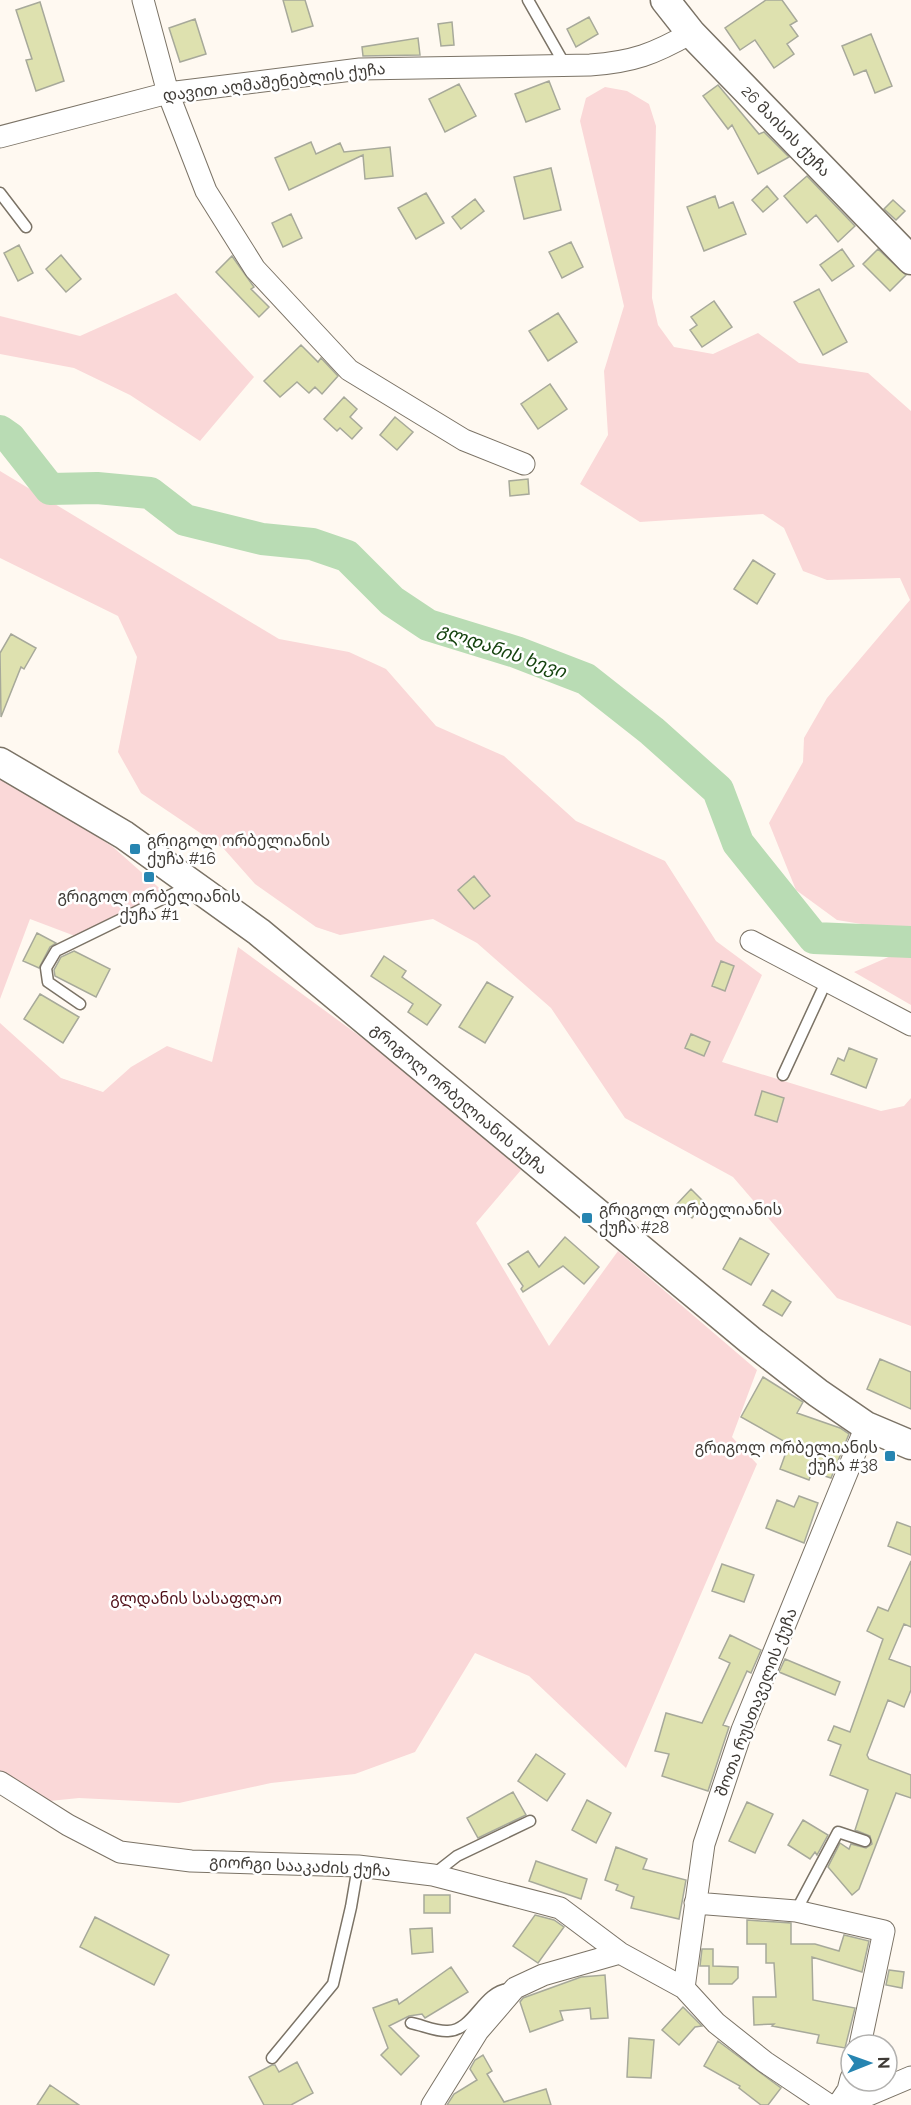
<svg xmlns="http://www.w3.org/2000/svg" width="911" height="2105" viewBox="0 0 911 2105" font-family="Raleway,'Noto Sans Georgian',sans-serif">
<rect width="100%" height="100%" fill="#fff9f1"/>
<!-- green -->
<path fill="#fad8d8" d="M605 87 627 91 649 104 656 126 652 298 658 325 674 347 713 354 758 333 799 363 868 373 911 411V932L837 920 796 890 769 823 803 762 804 738 827 698 910 600 900 578 827 580 803 571 784 528 763 514 640 522 580 484 608 435 604 371 624 306 580 121 586 98Z
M176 293 254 377 200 441 130 395 74 368 0 354V316L80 336Z
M0 471 279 639 349 652 386 669 436 726 504 756 576 821 665 861 716 941 762 975 722 1062 881 1111 904 1106 911 1098V1326L837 1298 733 1177 625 1118 551 1008 477 943 433 919 340 935 316 927 255 884 224 849 141 793 118 752 137 657 118 616 0 558Z
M0 773 113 847 166 894 75 936 30 919 0 999Z
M238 947 391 1059 521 1170 476 1223 549 1346 618 1251 757 1370 732 1437 757 1464 626 1768 529 1676 475 1653 415 1752 355 1774 271 1783 179 1803 79 1798 40 1802 0 1775V1023L61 1078 103 1092 131 1067 167 1046 212 1062Z
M900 952 911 953V1005L854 972Z"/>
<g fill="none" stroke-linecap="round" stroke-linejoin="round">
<!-- river -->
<path stroke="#b9dcb4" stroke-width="32" d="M0 431 10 438 50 489 97 488 150 493 185 520 262 539 312 544 347 556 392 601 428 625 516 652 586 679 652 731 718 790 738 843 814 938 911 942"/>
</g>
<!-- building -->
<path fill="#dee1af" stroke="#a7a99a" stroke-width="1.5" d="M283 0H305L313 26 292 32Z
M766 0H782L797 21 790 25 798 36 787 44 794 54 774 68 755 40 740 50 725 28Z
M40 2 64 81 36 91 26 60 32 59 16 10Z
M589 17 598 34 576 47 567 29Z
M195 19 206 54 180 62 169 28Z
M452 22 454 45 441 46 438 24Z
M871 34 892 86 875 93 866 70 854 75 842 46Z
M418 38 420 55 363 56 362 47Z
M549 81 560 109 526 122 515 94Z
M459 84 476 116 445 132 429 99Z
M718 85 759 134 764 132 789 157 758 174 732 125 728 129 703 96Z
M311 142 316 154 340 143 344 152 390 147 393 176 365 179 363 155 289 190 275 158Z
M551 168 561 210 524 219 514 177Z
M807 176 855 226 838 242 816 215 807 223 784 196Z
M767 186 778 199 763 212 752 200Z
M426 193 444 223 416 239 398 208Z
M715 196 719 208 733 202 746 234 704 251 687 207Z
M475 199 484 211 461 229 452 217Z
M893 200 905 211 896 220 884 209Z
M291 214 302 238 283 247 272 223Z
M571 242 583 267 562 278 549 252Z
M19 245 33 273 18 281 4 253Z
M842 249 854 266 832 281 820 265Z
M878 249 906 275 890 291 863 264Z
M61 255 81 279 66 292 46 269Z
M232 256 254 287 251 289 269 307 259 317 216 272Z
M819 289 847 342 823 355 794 302Z
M714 301 732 327 702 347 690 330 697 325 691 317Z
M558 313 577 342 548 361 529 331Z
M301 345 318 362 321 358 338 376 322 394 315 387 309 393 297 382 280 397 264 381Z
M550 384 567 409 538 429 521 404Z
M344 397 357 409 350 417 362 428 352 439 340 428 337 431 324 419Z
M395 417 413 432 397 450 380 435Z
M528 479 529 494 510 496 509 481Z
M753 560 775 574 757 604 734 589Z
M11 634 36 648 24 669 21 667 1 717 0 653Z
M474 876 490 896 474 909 458 890Z
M37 933 56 943 50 947 39 968 23 961Z
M74 951 110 969 96 997 55 976 54 970 61 957Z
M384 956 406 971 402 977 441 1005 427 1025 408 1012 413 1004 371 976Z
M721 961 734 966 725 991 712 986Z
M487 982 513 997 485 1043 459 1027Z
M40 994 79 1017 63 1043 24 1019Z
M691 1034 710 1042 704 1056 685 1048Z
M849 1048 877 1059 866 1088 831 1074 838 1058 844 1061Z
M762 1091 784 1098 777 1122 755 1115Z
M691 1189 705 1203 692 1218 677 1204Z
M565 1237 599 1267 584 1284 563 1266 523 1292 521 1289 523 1286 508 1264 528 1251 539 1267Z
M740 1238 769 1254 751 1285 723 1269Z
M772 1290 791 1302 782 1316 763 1305Z
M880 1359 911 1372V1409L867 1389Z
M763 1377 803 1402 797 1413 840 1428 849 1434 831 1478 812 1472 809 1480 780 1469 789 1444 741 1417Z
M799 1496 818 1503 804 1543 766 1528 777 1500 794 1507Z
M897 1522 911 1527V1555L888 1546Z
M911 1561V1627L904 1624 889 1659 911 1667V1690L904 1707 888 1700 867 1755 869 1759 911 1775V1798L896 1793 859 1889 852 1895 828 1867 840 1843 849 1849 851 1844 866 1848 872 1844 870 1836 855 1830 868 1790 830 1775 841 1745 828 1740 834 1726 850 1732 883 1639 867 1631 878 1607 888 1611Z
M722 1564 754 1575 744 1602 712 1591Z
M730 1635 761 1650 751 1673 747 1671 723 1725 729 1727 708 1791 662 1776 669 1754 655 1751 666 1713 702 1723 730 1663 719 1658Z
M785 1659 840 1682 835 1695 779 1672Z
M536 1754 565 1774 547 1801 518 1781Z
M513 1792 526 1815 478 1838 467 1818Z
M587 1800 611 1813 596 1843 572 1830Z
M747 1802 773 1814 755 1853 729 1841Z
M803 1820 828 1835 817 1855 815 1852 810 1859 788 1845Z
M616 1847 647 1859 643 1869 686 1880 679 1919 631 1908 634 1897 616 1890 618 1885 605 1880Z
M536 1861 587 1879 581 1899 529 1881Z
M424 1895H450V1913H424Z
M535 1915 554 1920 564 1927 538 1963 513 1946Z
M95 1917 169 1955 154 1985 80 1947Z
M747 1920 791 1923V1944H815L839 1951 844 1935 869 1941 862 1972 812 1957 813 2000 855 2008 845 2048 817 2043 819 2035 772 2026 774 2024 754 2025 753 1997H776L774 1963H766V1944H747Z
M432 1928 433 1952 412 1954 410 1929Z
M702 1949H713V1966L738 1967V1978L732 1984H709V1966H700Z
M451 1967 468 1992 425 2018 422 2014 409 2016 389 2026 419 2056 401 2075 381 2055 388 2048 373 2008 397 1999 399 2004Z
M889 1970 904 1972 902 1988 886 1985Z
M605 1975 608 2018 591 2019 590 2008 560 2011 563 2020 530 2032 520 2002 523 1998 581 1977Z
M683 2007 702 2026 695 2027 679 2045 662 2030Z
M629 2038 654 2040 651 2078 627 2077Z
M718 2041 781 2088 768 2105H761L739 2088 740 2086 704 2066Z
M483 2055 492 2071 487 2074 504 2102 546 2089 551 2105H447L454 2094 477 2080 470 2069 475 2060Z
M297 2062 313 2093 291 2105H264L249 2077 272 2065H275L279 2072Z
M50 2085 79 2105H37Z"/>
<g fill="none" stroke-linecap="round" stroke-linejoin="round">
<!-- lane casing -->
<g stroke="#7b7366" stroke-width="13">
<path id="lane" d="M528 0 565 65
M0 193 26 227
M80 1004 48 982 46 968 56 951 189 886
M783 1075 826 982
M434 1874 457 1856 530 1821
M796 1911 838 1832 865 1841
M411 2023C422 2025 437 2032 448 2031 474 2030 482 1992 508 1989
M272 2058 333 1984 351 1907 358 1866"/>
</g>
<!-- street casing -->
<g stroke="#7b7366" stroke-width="23">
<path id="street" d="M143 0 168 93 206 191 255 269 349 370 464 440 524 464
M0 137 168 93 360 69 590 65C633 62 654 54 691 33
M751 941 911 1025
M0 1782 68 1825 120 1852 191 1861 358 1866 433 1875 560 1908 620 1953 684 1988 716 2023 765 2062 829 2105
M695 1903 796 1911 884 1931 860 2045
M684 1988 704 1844 742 1730 866 1426
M432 2105 478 2031 515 1988 543 1975 620 1953
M838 2105 848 2090 851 2078
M845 2105 911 2077"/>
</g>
<!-- secondary casing -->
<g stroke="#7b7366" stroke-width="31">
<path id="secondary" d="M665 0 691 33 911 260
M0 762 124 835 259 932 750 1340 818 1393 866 1426 911 1445"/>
</g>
<!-- lane -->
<use href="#lane" stroke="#fff" stroke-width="10"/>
<!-- street -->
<use href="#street" stroke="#fff" stroke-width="21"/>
<!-- secondary -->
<use href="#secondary" stroke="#fff" stroke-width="28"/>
</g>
<!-- markers -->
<g fill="#2785b1" stroke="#fff" stroke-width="2">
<rect x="129" y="843" width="12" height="12" rx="3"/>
<rect x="143" y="871" width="12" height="12" rx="3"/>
<rect x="581" y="1212" width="12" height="12" rx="3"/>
<rect x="884" y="1450" width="12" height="12" rx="3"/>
</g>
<g text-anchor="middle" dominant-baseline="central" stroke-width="5" stroke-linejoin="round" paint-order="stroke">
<!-- street labels -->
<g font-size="16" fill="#3f3b36" stroke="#fff">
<text transform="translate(274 82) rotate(-7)">დავით აღმაშენებლის ქუჩა</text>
<text transform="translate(786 131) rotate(46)">26 მაისის ქუჩა</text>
<text transform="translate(459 1099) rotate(40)">გრიგოლ ორბელიანის ქუჩა</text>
<text transform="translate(756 1702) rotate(-69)">შოთა რუსთაველის ქუჩა</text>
<text transform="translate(300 1866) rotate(3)">გიორგი სააკაძის ქუჩა</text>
</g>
<!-- poi labels -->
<g font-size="16" fill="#3f3b36" stroke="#fff" text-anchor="start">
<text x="147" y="840">გრიგოლ ორბელიანის<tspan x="147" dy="18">ქუჩა #16</tspan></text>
<text x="149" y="896" text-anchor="middle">გრიგოლ ორბელიანის<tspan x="149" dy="18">ქუჩა #1</tspan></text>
<text x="599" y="1209">გრიგოლ ორბელიანის<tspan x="599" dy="18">ქუჩა #28</tspan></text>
<text x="878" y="1447" text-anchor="end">გრიგოლ ორბელიანის<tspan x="878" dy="18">ქუჩა #38</tspan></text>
</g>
<!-- park labels -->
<g font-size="16" fill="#500f18" stroke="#fff">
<text x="196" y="1598">გლდანის სასაფლაო</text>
</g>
<!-- water labels -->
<g font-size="18" font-style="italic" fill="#14420e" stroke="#fff">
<text transform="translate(502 650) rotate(19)">გლდანის ხევი</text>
</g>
</g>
<!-- north arrow -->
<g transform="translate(869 2063) rotate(89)"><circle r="28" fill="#ffffff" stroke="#b2b1af" stroke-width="1.5"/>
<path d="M0-4.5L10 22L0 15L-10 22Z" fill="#2785b1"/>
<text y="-9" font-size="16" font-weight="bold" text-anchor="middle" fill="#3f3b36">N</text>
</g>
</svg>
